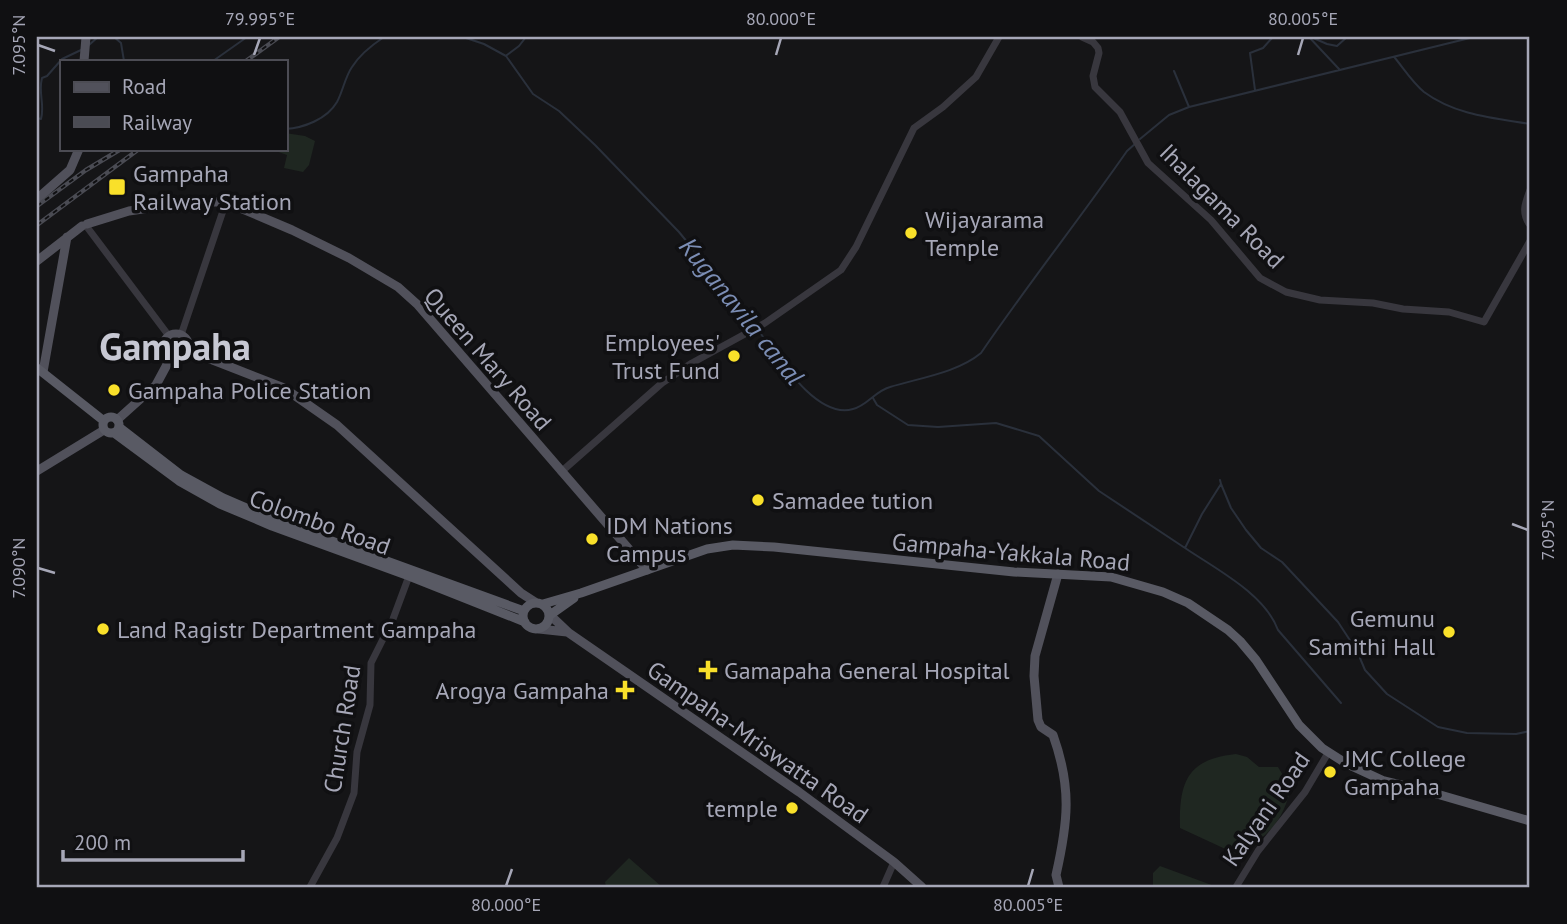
<svg xmlns="http://www.w3.org/2000/svg" width="1567" height="924" viewBox="0 0 1567 924" font-family="'PT Sans',sans-serif">
<rect width="100%" height="100%" fill="#151517"/>
<!-- green -->
<path fill="#1f2721" d="M285 133 305 136 315 141 309 165 303 172 284 168 287 155 270 149H285Z
M1236 754 1247 757 1259 767H1278L1284 777 1292 783C1284 820 1270 838 1234 853L1180 828C1179 782 1187 759 1236 754Z
M629 858 662 887H606L605 882Z
M1160 866 1217 887H1153V873Z"/>
<g fill="none" stroke-linecap="round" stroke-linejoin="round">
<!-- stream -->
<path stroke="#2a303b" stroke-width="2" d="M114 37 121 43 124 61
M463 37 484 44 506 56 533 94 559 111 595 145 679 232 755 325
M1309 37 1339 69
M1311 37 1327 44 1337 46 1347 37
M89 45 98 37
M507 55 519 46 526 37
M1395 58C1404 69 1413 83 1424 92 1455 115 1493 118 1530 124
M213 61 247 37
M1174 71 1189 107 1474 37
M1255 90 1250 53 1263 48 1273 37
M37 118 41 119C45 104 38 93 42 78L47 76 62 59 81 50
M285 129C304 128 327 119 337 102 343 91 345 77 352 67 360 54 372 45 384 37
M1140 139 1169 115 1189 107
M758 330C777 355 816 420 853 409 867 406 875 391 890 387 919 378 957 373 981 353 1028 284 1079 220 1127 151L1136 143
M873 398 877 405 908 425 938 427 996 423 1039 436 1099 491 1185 548
M1220 480 1221 484 1202 514 1185 548C1216 569 1265 594 1278 630L1341 703
M1221 484 1231 508 1246 530 1261 548 1282 562 1338 622 1357 651 1365 670 1387 694 1438 727 1467 733 1516 734 1530 731"/>
<!-- tertiary -->
<path stroke="#38373e" stroke-width="7" d="M1082 37 1093 42 1098 48 1099 53 1093 76 1095 87 1120 112 1148 163 1211 220 1260 278 1286 292 1320 300 1373 303 1403 309 1449 312 1484 322 1530 241
M1530 190C1525 203 1521 213 1530 225
M87 227 169 336
M181 335 226 202
M561 472 662 383 692 363 765 323 841 270 856 247 914 128 943 107 976 77 999 37
M310 887 337 838 354 793 357 752 370 705 371 663 393 619 409 576
M883 887 894 862
M1236 887 1258 851 1305 792 1328 753"/>
<!-- primary -->
<path stroke="#51515b" stroke-width="9" d="M84 61 86 37
M37 199 70 170 79 149
M87 224 129 211 191 202H226L292 230 349 258 398 287 418 305 647 570
M37 261 82 226
M163 347a13 13 0 1 1 26 0a13 13 0 1 1-26 0Z
M189 347 205 357 284 388 337 425 521 593 535 602
M43 372 67 237
M117 420 156 385 170 359
M37 471 104 430
M1058 574 1035 656 1034 676 1038 720 1041 727 1053 735C1072 788 1068 822 1056 875L1059 887
M550 615 569 633 799 792 894 862 922 887
M539 629 567 632"/>
<!-- trunk -->
<path stroke="#595a64" stroke-width="9" d="M37 368 104 421
M103 425a8 8 0 1 1 16 0a8 8 0 1 1-16 0Z
M119 427 181 475 223 498 274 520 524 611
M114 433 179 481 220 504 272 526 409 576 525 622
M523 616a13 13 0 1 1 26 0a13 13 0 1 1-26 0Z
M543 604 581 593 707 549 733 545 774 547 1014 572 1111 577 1163 592 1188 603 1228 630 1240 641 1256 660 1299 725 1322 748 1347 764 1384 781 1430 792 1530 821
M550 615 574 598"/>
<!-- rail casing -->
<g stroke="#4a4b53" stroke-width="4.5">
<path id="rail" d="M246 61 279 37
M37 206 86 170 121 149
M37 225 139 149"/>
</g>
<!-- rail -->
<use href="#rail" stroke="#101012" stroke-width="2" stroke-dasharray="5" stroke-linecap="butt"/>
</g>
<!-- ticks -->
<path fill="none" stroke="#a6a7b7" stroke-width="2.5" d="M38 45 55 51M254 55 260 38M776 55 781 38M1298 55 1303 38M1512 524 1528 530M38 568 55 573M506 886 512 869M1028 886 1033 869"/>
<!-- markers -->
<g fill="#f9e02a" stroke="#101012" stroke-width="2.5">
<rect x="108" y="178" width="18" height="18" rx="3.5"/>
<circle cx="911" cy="233" r="7"/>
<circle cx="734" cy="356" r="7"/>
<circle cx="114" cy="390" r="7"/>
<circle cx="758" cy="500" r="7"/>
<circle cx="592" cy="539" r="7"/>
<circle cx="103" cy="629" r="7"/>
<circle cx="1449" cy="632" r="7"/>
<path d="M704.5 659.5h7v7h7v7h-7v7h-7v-7h-7v-7h7z"/>
<path d="M621.5 679.5h7v7h7v7h-7v7h-7v-7h-7v-7h7z"/>
<circle cx="1330" cy="772" r="7"/>
<circle cx="792" cy="808" r="7"/>
</g>
<g text-anchor="middle" dominant-baseline="central" stroke-width="7" stroke-linejoin="round" paint-order="stroke">
<!-- poi labels -->
<g font-size="24" fill="#a6a7b7" stroke="#101012" text-anchor="start">
<text x="133" y="173">Gampaha<tspan x="133" dy="28">Railway Station</tspan></text>
<text x="925" y="219">Wijayarama<tspan x="925" dy="28">Temple</tspan></text>
<text x="720" y="342" text-anchor="end">Employees'<tspan x="720" dy="28">Trust Fund</tspan></text>
<text x="128" y="390">Gampaha Police Station</text>
<text x="772" y="500">Samadee tution</text>
<text x="606" y="525">IDM Nations<tspan x="606" dy="28">Campus</tspan></text>
<text x="1435" y="618" text-anchor="end">Gemunu<tspan x="1435" dy="28">Samithi Hall</tspan></text>
<text x="117" y="629">Land Ragistr Department Gampaha</text>
<text x="724" y="670">Gamapaha General Hospital</text>
<text x="609" y="690" text-anchor="end">Arogya Gampaha</text>
<text x="1344" y="758">JMC College<tspan x="1344" dy="28">Gampaha</tspan></text>
<text x="778" y="808" text-anchor="end">temple</text>
</g>
<!-- street labels -->
<g font-size="24" fill="#a6a7b7" stroke="#101012">
<text transform="translate(1222 206) rotate(45)">Ihalagama Road</text>
<text transform="translate(488 359) rotate(49)">Queen Mary Road</text>
<text transform="translate(320 522) rotate(20)">Colombo Road</text>
<text transform="translate(1011 552) rotate(5)">Gampaha-Yakkala Road</text>
<text transform="translate(342 729) rotate(-81)">Church Road</text>
<text transform="translate(758 742) rotate(35)">Gampaha-Mriswatta Road</text>
<text transform="translate(1266 809) rotate(-55)">Kalyani Road</text>
</g>
<!-- water labels -->
<g font-size="26" font-style="italic" fill="#7b8db4" stroke="#101012">
<text transform="translate(742 311) rotate(51)">Kuganavila canal</text>
</g>
<!-- town labels -->
<g font-size="38" font-weight="bold" fill="#c7c8d3" stroke="#101012">
<text x="175" y="345">Gampaha</text>
</g>
</g>
<!-- border -->
<rect width="1567" height="924" fill="none" stroke="#101012" stroke-width="77"/>
<!-- legend -->
<rect x="60" y="60" width="228" height="91" fill="#101012" stroke="#4c4c54" stroke-width="2"/>
<rect x="74" y="82" width="35" height="10" fill="#51515b" stroke="#4c4c54" stroke-width="2"/>
<text x="122" y="94" font-size="21" fill="#a6a7b7">Road</text>
<rect x="74" y="117" width="35" height="10" fill="#4a4b53" stroke="#4c4c54" stroke-width="2"/>
<text x="122" y="130" font-size="21" fill="#a6a7b7">Railway</text>
<!-- scale -->
<path d="M63 850v10h180v-10" fill="none" stroke="#a6a7b7" stroke-width="3.5"/>
<text x="74" y="850" font-size="21" fill="#a6a7b7" stroke="#101012" stroke-width="5" paint-order="stroke">200 m</text>
<rect x="38" y="38" width="1490" height="848" fill="none" stroke="#a6a7b7" stroke-width="2.5"/>
<g font-size="18" text-anchor="middle" fill="#a6a7b7">
<text x="260" y="25">79.995°E</text>
<text x="781" y="25">80.000°E</text>
<text x="1303" y="25">80.005°E</text>
<text transform="translate(19 45) rotate(-90)" y="6">7.095°N</text>
<text transform="translate(1548 530) rotate(-90)" y="6">7.095°N</text>
<text transform="translate(19 568) rotate(-90)" y="6">7.090°N</text>
<text x="506" y="911">80.000°E</text>
<text x="1028" y="911">80.005°E</text>
</g>
</svg>
